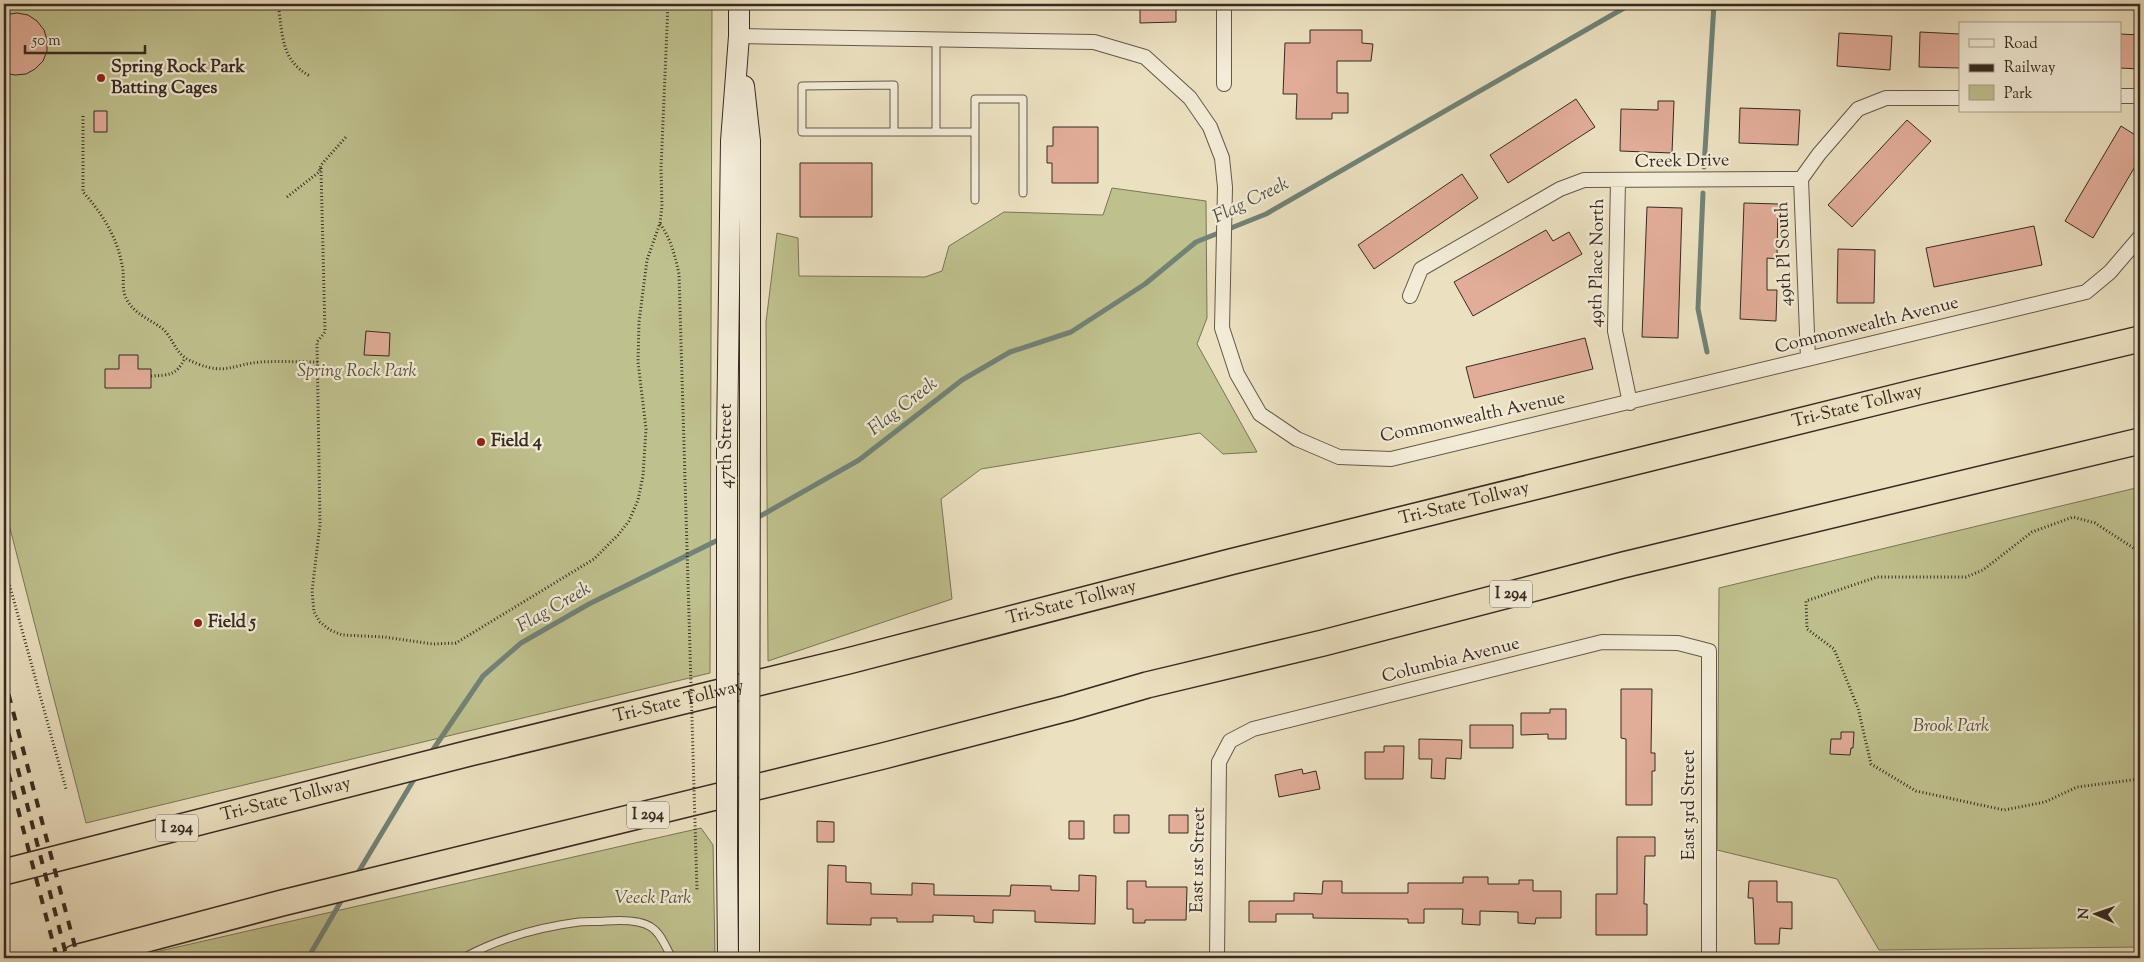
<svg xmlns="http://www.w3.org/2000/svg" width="2144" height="962" viewBox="0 0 2144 962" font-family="'Sorts Mill Goudy',serif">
<rect width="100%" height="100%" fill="#ebe0c0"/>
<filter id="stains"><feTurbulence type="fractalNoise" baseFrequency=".004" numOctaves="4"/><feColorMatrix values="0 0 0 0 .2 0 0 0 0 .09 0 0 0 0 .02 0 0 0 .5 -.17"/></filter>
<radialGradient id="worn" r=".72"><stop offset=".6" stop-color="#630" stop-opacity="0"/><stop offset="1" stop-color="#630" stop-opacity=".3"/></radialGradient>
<!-- green -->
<path fill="#bec08d" stroke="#7a7557" d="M4 4H712L710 673 86 823 4 505Z
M1112 188 1206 201 1207 318 1197 344 1257 452 1223 454 1200 433 981 469 941 499 952 599 768 661 766 322 777 233 798 238 799 276 925 277 942 271 949 246 1004 212 1103 215Z
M2140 487V947L1879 950 1837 879 1717 850 1719 588Z
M701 828 713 845 715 958H129Z"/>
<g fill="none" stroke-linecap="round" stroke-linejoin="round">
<!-- stream -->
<path stroke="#718276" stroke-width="5" d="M1704 167 1714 4
M1703 193 1698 309 1707 352
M755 519 859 460 962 380 1010 352 1071 332 1145 284 1196 242 1266 214 1631 4
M430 754 483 676 521 643 589 604 722 538
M356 876 416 776
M308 958 344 896"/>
</g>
<!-- building -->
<path fill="#e1ac98" stroke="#372a21" d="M1140 4H1163V8H1176V22L1140 23Z
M17 13 28 15 37 21 44 30 47 40V51L43 61 35 69 26 74 15 75 4 73V15Z
M1310 30H1362V43L1373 44 1371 61H1337V93H1348V113H1332V119H1296L1297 94H1283L1285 43H1310Z
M1920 32 1960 34V68L1919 67Z
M1839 33 1892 36 1890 70 1837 66Z
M2120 34 2140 35V69L2120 68Z
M1576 99 1595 127 1508 183 1490 155Z
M1658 101H1674L1672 153 1620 151 1621 109 1658 110Z
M1740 108 1800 110 1798 145 1739 143Z
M94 111H107V132H94Z
M1907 120 1931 141 1852 227 1828 205Z
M2121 126 2140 138V158L2093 238 2065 221Z
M1053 127H1098V183H1052V163H1047V146H1053Z
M800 163H872V217H800Z
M1462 174 1478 198 1374 269 1358 245Z
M1744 203 1778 204 1777 259 1767 258V290H1777L1776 321 1740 319Z
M1647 207 1682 208 1678 338 1642 337Z
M2034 226 2042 265 1934 287 1926 248Z
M1546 230 1553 241 1569 232 1582 254 1473 316 1454 282Z
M1838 249 1875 250 1874 303H1837Z
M366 331 390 333 389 356 364 355Z
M1585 338 1593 369 1474 398 1466 367Z
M119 355H138V369H151V388H105V369H119Z
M1621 689H1652L1651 753H1655V771H1652V805H1626V739L1621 738Z
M1550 709H1566V739H1548V734L1521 735V713H1550Z
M1470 725H1513V748H1470Z
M1841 732H1854L1853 748H1851L1850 755 1830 754 1831 739H1841Z
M1419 739 1462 740 1461 759 1446 758 1445 779 1431 778 1432 759H1419Z
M1384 746H1404L1403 779H1365V752H1384Z
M1302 769 1303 774 1316 771 1320 789 1279 797 1275 775Z
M1114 815H1129V833H1114Z
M1169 815H1188V833H1169Z
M817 821 834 822V842H817Z
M1069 821H1084V839H1069Z
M1617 837H1655V856H1645L1644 904H1647V935H1596V894H1617Z
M828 865 846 866V882L871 883V894L912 895V883L934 884V895L1010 896 1011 885 1051 886V890L1079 891V875L1096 876 1095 924 1035 922V911L993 910V923L974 922V916L933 915V922H897V918H871V925L827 924Z
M1463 877H1488V884H1519V880H1533V891H1561V918H1536L1535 924 1518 923V912L1480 911V925L1462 924 1463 909H1424V923H1408V919L1313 918V914H1276V922H1249V901H1294V893L1322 894 1323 881H1342V893H1408V883H1463Z
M1127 881H1146V887H1187L1186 920H1145V923H1133V909H1127Z
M1749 881H1777V902H1792V929L1780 928 1779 944H1755L1753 898H1748Z"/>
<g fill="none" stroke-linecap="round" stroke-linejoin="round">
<!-- service casing -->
<g stroke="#645849" stroke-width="9">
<path id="service" d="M894 132V85L802 86V132H975
M936 132V39
M975 200V99H1023V193
M463 958C498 939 540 927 579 922 588 921 597 922 606 921 619 920 639 919 651 927 661 933 666 948 672 958"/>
</g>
<!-- minor casing -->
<g stroke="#645849" stroke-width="16">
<path id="minor" d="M1224 4V84
M739 36 1094 42 1145 57 1190 98 1210 127 1222 158 1225 187 1222 328 1237 374 1260 414 1297 439 1339 457 1391 459 2086 292 2110 272 2140 237
M2120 96H2140
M1801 179 1808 359
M1618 181 1615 331 1630 403
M1410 296 1421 269 1560 189 1584 180 1801 179 1819 154 1858 109 1886 98H1960
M1217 958 1219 762 1230 741 1253 729 1602 642 1678 643 1709 651V958"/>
</g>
<!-- secondary casing -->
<g stroke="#372a21" stroke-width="22">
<path id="secondary" d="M744 86 750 141V428
M727 441 731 141 739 36V4
M727 856 728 958
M749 958V851"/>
</g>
<!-- motorway casing -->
<g stroke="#372a21" stroke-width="28">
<g id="motorway">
<path id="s1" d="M4 872 470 753 848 661 1230 562 1917 392 2140 339"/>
<path d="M75 958 282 903 883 756 1068 708 1147 685 1323 643 1623 565 2140 441"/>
</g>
</g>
<!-- path -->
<path stroke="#372a21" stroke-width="3" stroke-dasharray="1 2.5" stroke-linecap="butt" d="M278 4C283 34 280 60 310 76
M83 116V192C102 213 117 237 122 265 125 276 121 288 126 298 134 315 151 319 164 330 172 338 175 350 184 357 188 360 193 362 198 364 226 375 234 364 261 362 280 361 299 362 318 362
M321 168 325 332 317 342 320 525 312 591 314 612 320 622 330 630 342 635 384 637 433 644 456 643 594 559 618 535 629 521 638 500 643 476 646 429 638 362 639 322 647 260 660 223 662 206 661 169 668 4
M287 197 319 172 321 165 346 137
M660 224C671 239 675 256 679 274L685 479
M151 376C169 375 176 376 185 358
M2140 550 2135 549 2095 523 2073 517 2032 532 1983 570 1966 577H1877L1806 601 1807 629 1834 649 1858 708 1871 764 1916 791 2004 810 2045 802 2077 787 2140 779
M4 565 66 789"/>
<!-- service -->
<use href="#service" stroke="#f2ebd6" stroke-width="7"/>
<!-- minor -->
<use href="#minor" stroke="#f2ebd6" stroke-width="14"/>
<!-- secondary -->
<use href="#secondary" stroke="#f2ebd6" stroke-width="20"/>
<!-- motorway -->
<use href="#motorway" stroke="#ebe0c0" stroke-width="25"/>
<!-- rail -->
<path stroke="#372a21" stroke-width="4" stroke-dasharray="9 9" stroke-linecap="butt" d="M4 677 78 958
M4 716 67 958
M4 756 57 958"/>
<!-- secondary-bridge casing -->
<g stroke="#372a21" stroke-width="22" stroke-linecap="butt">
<path id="secondary-bridge" d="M727 441V856
M749 851 750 428"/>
</g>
<!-- path-bridge -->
<path stroke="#372a21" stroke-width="3" stroke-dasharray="1 2.5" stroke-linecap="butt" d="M685 479 697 891"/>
<!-- secondary-bridge -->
<use href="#secondary-bridge" stroke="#f2ebd6" stroke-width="20"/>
</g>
<!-- markers -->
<g fill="#8f2418" stroke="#f2ebd6" stroke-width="2">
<circle cx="101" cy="78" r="5"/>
<circle cx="481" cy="442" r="5"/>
<circle cx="198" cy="623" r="5"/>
</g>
<g text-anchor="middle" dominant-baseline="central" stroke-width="4.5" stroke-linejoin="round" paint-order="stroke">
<!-- shield labels -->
<g fill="#f2ebd6" stroke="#6f6457" stroke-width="1">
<rect x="1490" y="580.5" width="42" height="27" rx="4"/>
<rect x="627" y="801.5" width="42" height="27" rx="4"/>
<rect x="156" y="814.5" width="42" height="27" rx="4"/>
</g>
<g font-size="16" font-weight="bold" fill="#372a21">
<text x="1511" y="594">I 294</text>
<text x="648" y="815">I 294</text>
<text x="177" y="828">I 294</text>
</g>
<!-- poi labels -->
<g font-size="18" font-weight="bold" fill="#372a21" stroke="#f2ebd6" text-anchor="start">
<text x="111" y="68">Spring Rock Park<tspan x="111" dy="21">Batting Cages</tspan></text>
<text x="491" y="442">Field 4</text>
<text x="208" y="623">Field 5</text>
</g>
<!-- street labels -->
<g font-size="18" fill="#372a21" stroke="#f2ebd6">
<text transform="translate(1682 162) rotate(-1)">Creek Drive</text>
<text transform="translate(1785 254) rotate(-92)">49th Pl South</text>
<text transform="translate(1598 263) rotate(-89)">49th Place North</text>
<text transform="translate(1867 326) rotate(-14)">Commonwealth Avenue</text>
<text stroke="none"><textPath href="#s1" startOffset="1911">Tri-State Tollway</textPath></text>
<text transform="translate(1473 418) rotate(-12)">Commonwealth Avenue</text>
<text transform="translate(727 446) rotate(-90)">47th Street</text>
<text stroke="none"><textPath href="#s1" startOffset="1506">Tri-State Tollway</textPath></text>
<text stroke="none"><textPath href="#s1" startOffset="1101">Tri-State Tollway</textPath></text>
<text transform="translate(1451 661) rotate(-14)">Columbia Avenue</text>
<text stroke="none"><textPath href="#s1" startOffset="696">Tri-State Tollway</textPath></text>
<text stroke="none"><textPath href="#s1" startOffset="291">Tri-State Tollway</textPath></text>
<text transform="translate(1690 805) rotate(-90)">East 3rd Street</text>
<text transform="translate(1199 860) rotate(-89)">East 1st Street</text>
</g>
<!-- park labels -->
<g font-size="18" font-style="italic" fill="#59503c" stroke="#f2ebd6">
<text x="357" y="372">Spring Rock Park</text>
<text x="1951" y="727">Brook Park</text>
<text x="653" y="899">Veeck Park</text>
</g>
<!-- water labels -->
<g font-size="19" font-style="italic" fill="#4f4f44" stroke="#f2ebd6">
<text transform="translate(1251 201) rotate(-26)">Flag Creek</text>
<text transform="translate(903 407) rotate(-38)">Flag Creek</text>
<text transform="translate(554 608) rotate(-30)">Flag Creek</text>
</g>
</g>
<!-- margin -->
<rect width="2144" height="962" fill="none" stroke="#ebe0c0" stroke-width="20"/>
<rect x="5" y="5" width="2134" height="952" fill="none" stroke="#372a21" stroke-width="2.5"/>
<rect x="10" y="10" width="2124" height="942" fill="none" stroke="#372a21"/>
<!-- legend -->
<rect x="1959" y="22" width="162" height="90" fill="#f2ebd6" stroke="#a79e8e"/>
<rect x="1969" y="39" width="25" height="8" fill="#f2ebd6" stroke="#a79e8e"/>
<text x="2004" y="48" font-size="15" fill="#372a21">Road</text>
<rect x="1969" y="64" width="25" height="8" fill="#372a21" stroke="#a79e8e"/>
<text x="2004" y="72" font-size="15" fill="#372a21">Railway</text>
<rect x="1969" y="85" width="25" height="15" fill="#bec08d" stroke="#a79e8e"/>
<text x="2004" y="98" font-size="15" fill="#372a21">Park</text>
<!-- north arrow -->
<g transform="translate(2096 914) rotate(272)" stroke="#f2ebd6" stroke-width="4" paint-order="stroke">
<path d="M0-4L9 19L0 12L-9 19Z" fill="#372a21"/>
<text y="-8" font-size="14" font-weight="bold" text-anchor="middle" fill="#372a21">N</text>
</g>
<!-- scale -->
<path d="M25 45v8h120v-8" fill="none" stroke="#372a21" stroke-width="2.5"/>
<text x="32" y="45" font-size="15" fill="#372a21" stroke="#f2ebd6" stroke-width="4" paint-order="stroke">50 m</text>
<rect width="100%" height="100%" filter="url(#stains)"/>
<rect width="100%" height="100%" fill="url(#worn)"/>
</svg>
